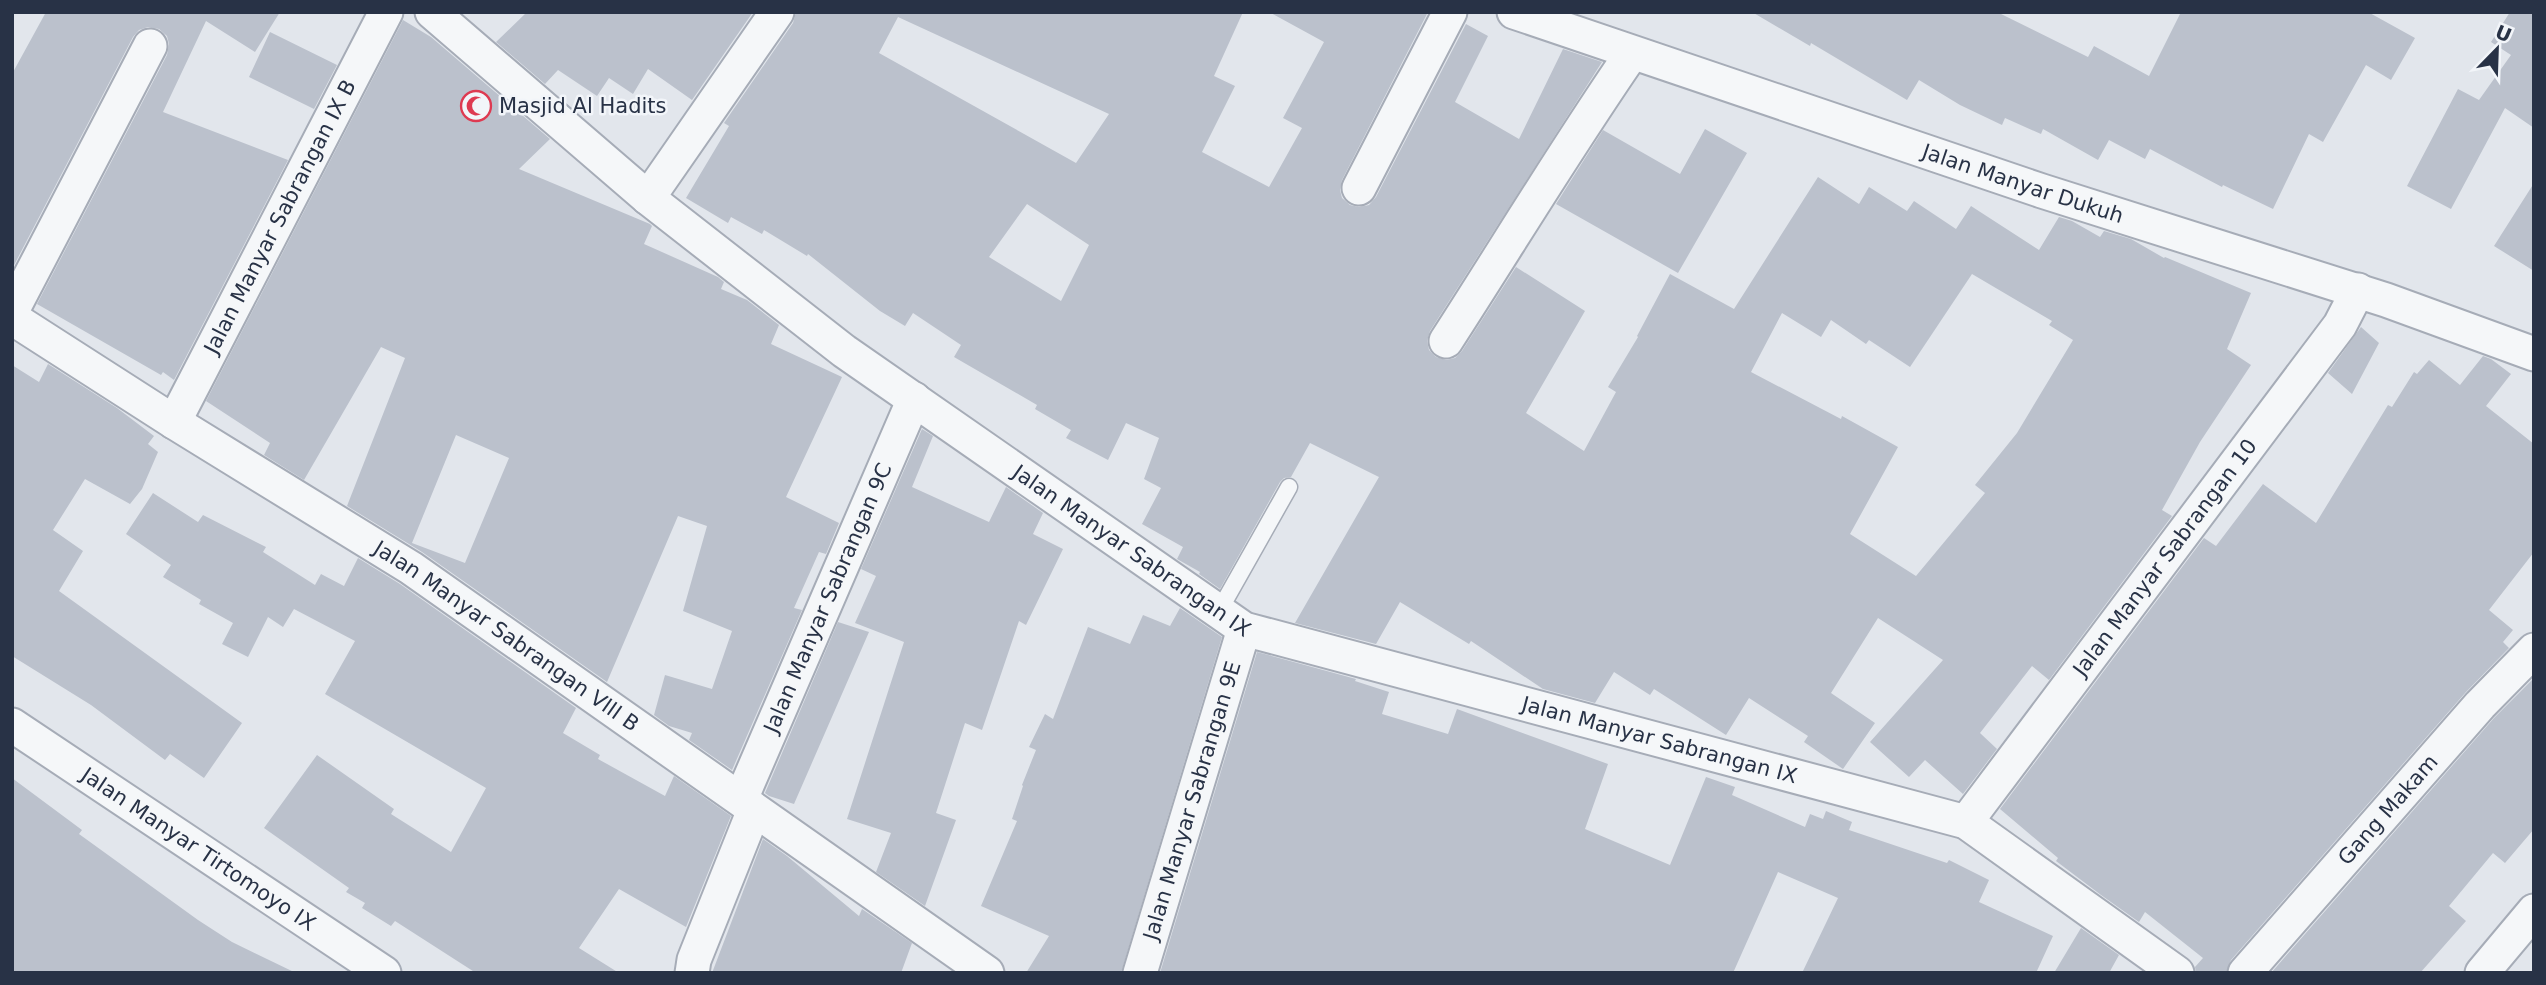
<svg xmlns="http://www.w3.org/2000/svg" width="2546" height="985" viewBox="0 0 2546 985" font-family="'DejaVu Sans',sans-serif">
<rect width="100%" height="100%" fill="#e2e6ec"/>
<!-- building -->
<path fill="#bbc1cc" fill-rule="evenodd" d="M46 12H280L255 52 206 21 163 112 288 160 174 380 163 372 161 375 37 304 167 55 169 44 167 36 159 29 148 27 139 30 133 37 12 269V74Z
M527 12H753L692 100 648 69 633 94 609 78 597 96 558 70 545 84 496 42Z
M796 12H1243L1214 76 1235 86 1202 152 1269 187 1302 128 1283 118 1324 42 1269 12H1428L1342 180 1340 190 1342 198 1350 205 1359 207 1369 205 1376 197 1466 24 1488 36 1455 102 1519 139 1563 49 1602 62 1430 331 1427 341 1429 350 1436 357 1446 360 1455 358 1462 351 1516 267 1585 311 1526 413 1584 451 1616 392 1608 387 1638 337 1637 336 1670 274 1734 309 1818 177 1859 204 1869 187 1907 211 1914 201 1956 229 1971 206 2039 250 2059 217 2072 221 2100 237 2104 231 2131 239 2164 258 2165 257 2251 293 2227 349 2251 365 2200 442 2162 510 2172 516 2049 680 2032 666 1980 733 1997 749 1963 794 1925 760 1909 777 1870 742 1943 660 1878 618 1831 693 1875 723 1843 769 1804 742 1808 736 1749 698 1726 735 1654 689 1650 695 1614 672 1595 703 1543 689 1471 641 1469 644 1400 602 1376 644 1295 623 1379 477 1310 443 1291 477 1284 478 1280 482 1220 589 1199 574 1200 572 1177 559 1183 547 1142 524 1161 488 1144 479 1159 438 1126 423 1108 460 1066 438 1071 430 1035 409 1037 405 954 357 961 345 913 313 905 326 880 311 808 254 807 256 764 230 762 234 731 217 728 223 686 198 729 126 724 123 793 23ZM898 17 1109 114 1076 163 879 53ZM1027 204 1089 245 1061 301 989 257ZM1972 274 2052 321 2049 325 2073 340 2017 433 1975 485 1985 493 1916 576 1850 534 1898 447 1842 416 1841 419 1751 372 1782 313 1821 337 1831 320 1866 344 1869 340 1910 367Z
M1752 12H1997L2088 57 2094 46 2149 76 2181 12H2368L2415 38 2391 80 2366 65 2323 142 2309 134 2273 209 2223 185 2222 187 2150 149 2145 159 2109 140 2098 160 2043 129 2041 134 2005 118 2002 125 1960 105 1919 80 1907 100 1811 43 1810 46Z
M2510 12H2534V128L2505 108 2451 209 2407 186 2458 89 2479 100 2511 55 2491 42Z
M403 20 431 37 550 139 519 169 650 224 652 226 644 244 718 277 724 282 721 289 747 300 779 325 771 344 842 377 786 497 839 523 826 554 819 552 794 608 802 610 732 770 689 740 692 733 669 726 654 715 665 675 712 689 732 631 683 611 707 526 678 516 607 682 422 552 347 506 405 358 381 347 304 480 264 455 270 443 206 401ZM456 435 509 458 465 563 412 543Z
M270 32 337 65 314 109 249 77Z
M1705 129 1747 153 1678 273 1556 204 1603 130 1680 174Z
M2534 183V271L2494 246Z
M2361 327 2379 343 2352 394 2328 373Z
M2483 356 2491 359 2511 374 2486 406 2534 444V552L2489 610 2513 630 2503 642 2509 648 2466 692 2231 960 2226 973H2196L2195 967 2203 958 2145 912 2139 922 2101 895 2056 861 2058 858 2000 809 2204 538 2216 546 2263 484 2316 523 2388 405 2392 407 2414 372 2417 374 2429 360 2460 385Z
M48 364 117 408 154 436 148 444 158 452 142 489 130 504 85 479 53 530 83 551 59 591 242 723 204 778 170 754 165 760 91 705 12 656V365L39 382Z
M922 429 933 436 912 487 989 522 1006 487 1043 513 1033 534 1063 549 1026 625 1019 621 982 730 965 723 936 813 956 820 925 906 876 872 891 833 847 819 904 642 855 623 876 576 861 569Z
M153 493 198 522 203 515 266 547 263 552 315 585 321 574 344 586 358 558 400 584 576 708 563 733 600 755 598 759 665 796 674 776 731 816 686 927 619 889 579 948 619 973H476L395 921 391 926 362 908 365 903 346 892 349 888 264 828 317 755 394 809 391 814 451 852 486 788 325 694 355 641 294 609 283 627 268 617 248 657 222 644 233 623 199 604 201 600 163 577 171 565 126 534Z
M1180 608 1222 637 1121 973H1026L1049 936 981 906 1017 821 1012 819 1023 786 1022 785 1036 750 1029 747 1045 714 1053 719 1088 627 1130 644 1143 615 1170 626Z
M838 622 869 632 794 804 769 796 765 793Z
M1257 652 1356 679 1355 681 1389 692 1382 714 1448 734 1457 709 1608 764 1585 829 1670 865 1706 777 1735 787 1732 795 1805 827 1810 814 1823 819 1826 811 1852 822 1849 830 1947 863 1949 860 1989 880 1979 902 2053 936 2036 973H1802L1838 898 1778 872 1733 973H1160Z
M2534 678V829L2505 863 2493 853 2449 906 2466 921 2420 973H2271L2494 718Z
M12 778 82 830 79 834 198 920 232 942 296 973H12Z
M763 839 787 856 859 916 862 909 912 943 901 973H712Z
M2081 928 2119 955 2109 973H2054Z"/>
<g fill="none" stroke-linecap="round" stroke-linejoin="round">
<!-- lane casing -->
<g stroke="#a6acb7" stroke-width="19">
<path id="lane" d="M1219 611 1289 487"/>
</g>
<!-- street casing -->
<g stroke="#a6acb7" stroke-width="37">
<g id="street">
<path id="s1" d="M432 12 648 198 844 351 1244 629 1966 822 2177 973"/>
<path id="s2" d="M1514 12 2042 191 2386 300 2534 354"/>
<path d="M1359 188 1450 12"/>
<path d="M648 198 777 12"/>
<path d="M12 311 150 46"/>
<path id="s3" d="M12 318 174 422 411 568 987 973"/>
<path d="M1446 341C1508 245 1567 147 1632 53"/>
<path id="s4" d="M174 422 386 12"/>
<path id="s5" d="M12 725 384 973"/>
<path id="s6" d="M741 799 914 399"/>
<path id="s7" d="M1966 822 2340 325 2358 290"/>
<path d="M692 973 694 960 754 810"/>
<path id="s8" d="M1140 973 1244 629"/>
<path id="s9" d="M2245 973 2480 705 2534 650"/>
<path d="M2482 973 2534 911"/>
</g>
</g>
<!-- lane -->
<use href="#lane" stroke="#f5f7f9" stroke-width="16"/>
<!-- street -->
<use href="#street" stroke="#f5f7f9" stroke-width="33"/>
</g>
<!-- icons -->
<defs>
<g id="mosque-ring" transform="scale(1.575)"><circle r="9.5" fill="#f2f5f9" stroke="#de3a51" stroke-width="1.5"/><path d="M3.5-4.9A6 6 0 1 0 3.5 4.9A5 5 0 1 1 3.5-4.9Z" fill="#de3a51"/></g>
</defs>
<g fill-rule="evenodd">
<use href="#mosque-ring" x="476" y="106"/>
</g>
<g text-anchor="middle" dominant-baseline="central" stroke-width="5" stroke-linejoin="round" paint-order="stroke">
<!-- poi labels -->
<g font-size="21" fill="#283246" stroke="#f2f5f9" text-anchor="start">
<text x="499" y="106">Masjid Al Hadits</text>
</g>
<!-- street labels -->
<g font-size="21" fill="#283246" stroke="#f2f5f9">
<text stroke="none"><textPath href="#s2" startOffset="537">Jalan Manyar Dukuh</textPath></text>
<text stroke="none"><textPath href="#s4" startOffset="231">Jalan Manyar Sabrangan IX B</textPath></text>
<text stroke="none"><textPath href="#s1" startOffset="884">Jalan Manyar Sabrangan IX</textPath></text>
<text stroke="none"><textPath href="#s7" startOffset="331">Jalan Manyar Sabrangan 10</textPath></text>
<text stroke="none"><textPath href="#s6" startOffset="219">Jalan Manyar Sabrangan 9C</textPath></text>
<text stroke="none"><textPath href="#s3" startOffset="588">Jalan Manyar Sabrangan VIII B</textPath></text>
<text stroke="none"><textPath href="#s1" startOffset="1451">Jalan Manyar Sabrangan IX</textPath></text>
<text stroke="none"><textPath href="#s8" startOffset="180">Jalan Manyar Sabrangan 9E</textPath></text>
<text stroke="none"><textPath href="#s9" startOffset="217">Gang Makam</textPath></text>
<text stroke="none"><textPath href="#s5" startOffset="224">Jalan Manyar Tirtomoyo IX</textPath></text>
</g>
</g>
<!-- border -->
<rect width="2546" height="985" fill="none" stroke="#283246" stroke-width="28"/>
<!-- north arrow -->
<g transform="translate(2497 49) rotate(23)" stroke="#f2f5f9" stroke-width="5" paint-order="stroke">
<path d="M0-5L12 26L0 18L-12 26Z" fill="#283246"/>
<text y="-10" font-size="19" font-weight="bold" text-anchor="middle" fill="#283246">U</text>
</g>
</svg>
